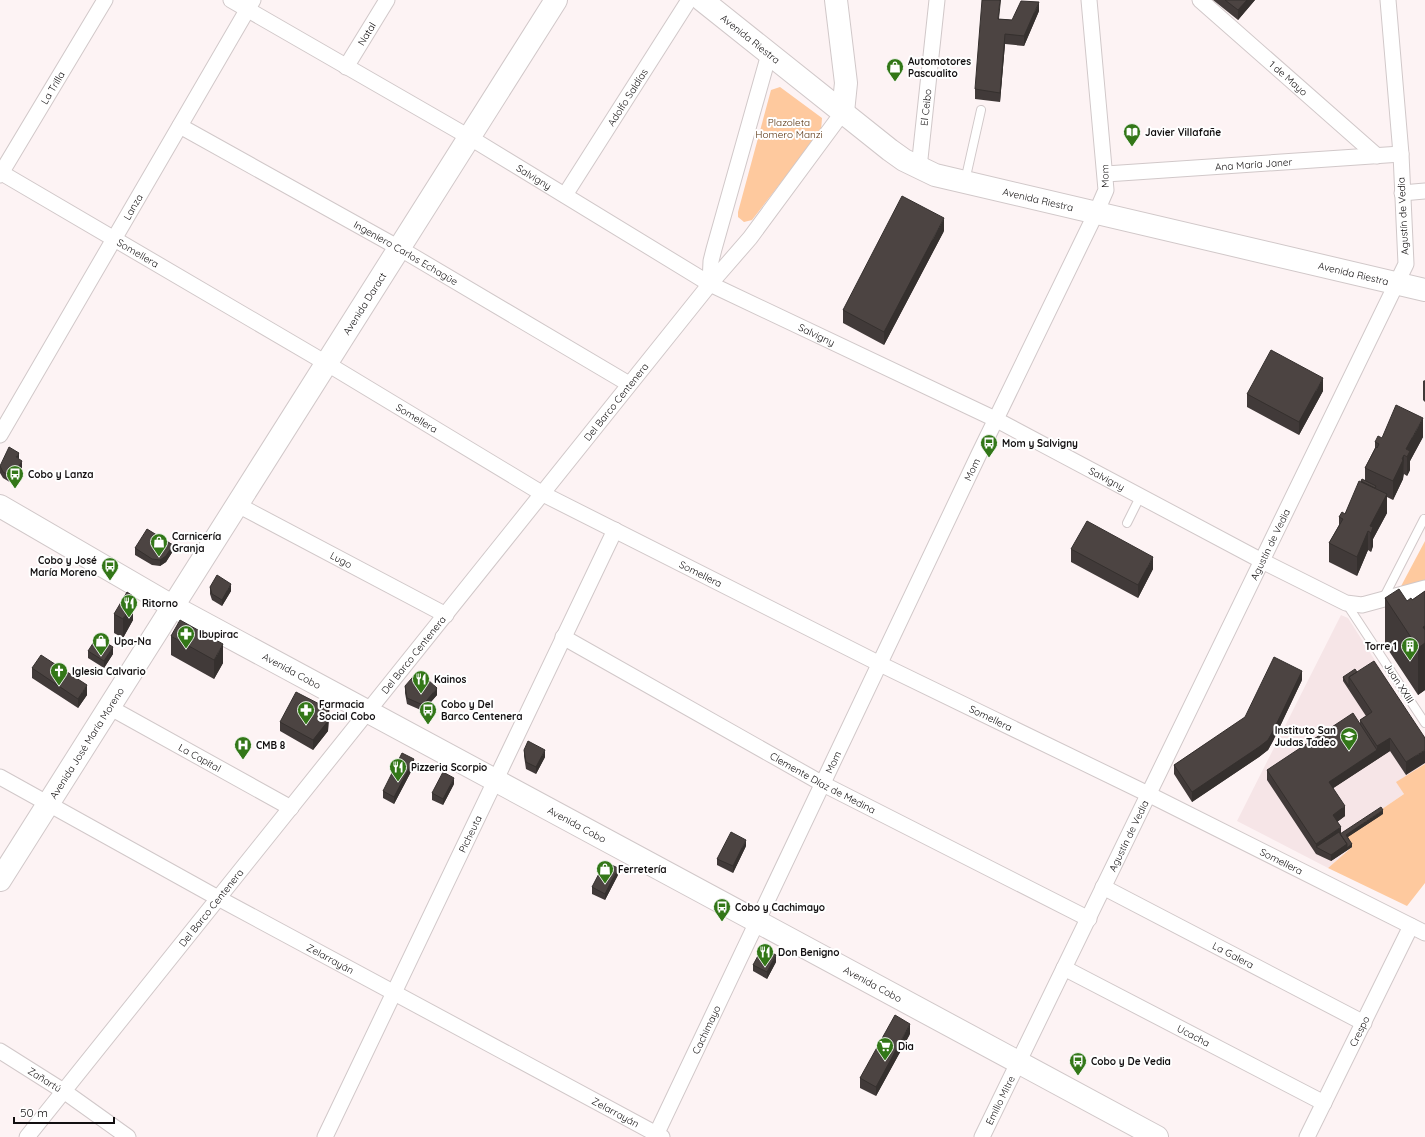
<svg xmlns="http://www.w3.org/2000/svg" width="1425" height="1137" viewBox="0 0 1425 1137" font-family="Quicksand,sans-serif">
<rect width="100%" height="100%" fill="#fdf3f4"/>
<!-- built -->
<path fill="#f6e5e7" d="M1341 615 1348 618 1425 739V764L1397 782 1404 794 1344 835 1352 847 1328 868 1237 821Z"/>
<!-- green -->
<path fill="#fec99e" d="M780 87 822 118 821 131 752 220 744 222 738 217V212L771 90Z
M1425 541V581L1399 590Z
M1425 764V883L1407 906 1328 868 1352 847 1344 835 1404 794 1396 782Z"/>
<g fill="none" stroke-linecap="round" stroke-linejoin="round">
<!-- lane casing -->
<g stroke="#d1c8c9" stroke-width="10">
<path id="lane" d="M965 181 981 110
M1127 523 1140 497
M1383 599 1424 519
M1346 603 1425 723"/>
</g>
<!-- street casing -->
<g stroke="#d1c8c9" stroke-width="17">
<g id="street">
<path id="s1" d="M231 0 469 137 710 284 995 419 1262 561 1346 603 1362 605 1425 588"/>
<path id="s2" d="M1200 0 1377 156"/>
<path id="s3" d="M346 67 387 0"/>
<path id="s4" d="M180 126 399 248 629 384"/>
<path id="s5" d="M919 168 937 0"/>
<path id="s6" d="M0 172 326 363 543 494 880 664 1148 794 1425 933"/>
<path id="s7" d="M1106 174 1401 154"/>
<path id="s8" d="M0 175 105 0"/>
<path d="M1402 193 1425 191"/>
<path id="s9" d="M565 195 689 0"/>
<path d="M710 284 711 261 714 249 769 54"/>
<path id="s10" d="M0 435 253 0"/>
<path id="s11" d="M236 504 446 615"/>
<path id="s12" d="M563 637 823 784 1089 919"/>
<path id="s13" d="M109 707 291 808"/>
<path id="s14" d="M0 777 218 898 662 1137"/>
<path id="s15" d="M1103 887 1364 1023"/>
<path id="s16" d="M1064 968 1324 1103"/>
<path id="s17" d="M0 1051 65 1092 128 1137"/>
<path id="s18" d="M27 1137 710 284 750 238 843 112"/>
<path id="s19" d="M325 1137 615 530"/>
<path id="s20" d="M655 1137 979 454 1096 213 1106 190 1089 0"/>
<path id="s21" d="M982 1137 1406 264 1401 154 1388 0"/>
<path id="s22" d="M1307 1137 1411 926"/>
</g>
</g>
<!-- secondary casing -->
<g stroke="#d1c8c9" stroke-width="24">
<g id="secondary">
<path id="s23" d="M702 0 890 150 904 160 935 175 1425 290"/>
<path d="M836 0 846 83 843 112"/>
<path id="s24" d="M0 506 172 606 1157 1137"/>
<path id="s25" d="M0 880 556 0"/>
</g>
</g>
<!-- lane -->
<use href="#lane" stroke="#fff" stroke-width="8"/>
<!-- street -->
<use href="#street" stroke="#fff" stroke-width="15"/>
<!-- secondary -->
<use href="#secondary" stroke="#fff" stroke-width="22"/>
</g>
<!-- wall -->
<path fill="#413a39" d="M1213 0H1255L1238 20Z
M1039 11 1024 46 1005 44 1000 102 975 99V89L999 19 1012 20Z
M944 231 884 345 843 323V310Z
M1425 380V402L1423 400V381Z
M1323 391 1299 435 1247 407V394Z
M1423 437 1410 461V470L1407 476 1404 474 1403 479 1393 500 1387 497V513L1373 539V546L1371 552 1368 550 1357 576 1329 562V543L1339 525V517L1345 514 1361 481 1365 480V468L1375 448V442L1382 438Z
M19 459 22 467 13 484 3 478 0 473V466Z
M135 548 173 551 166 562 160 566 152 565 135 555Z
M1071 549 1153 569 1138 598 1071 562Z
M210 587 231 591 222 606 212 600 210 594Z
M1425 591V690L1418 695 1385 645V598L1407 601 1412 600Z
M114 614 133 620 123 638 114 633Z
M171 636 223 663 214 679 171 655Z
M88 651 113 654 104 668 88 658Z
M32 668 87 695 78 708 32 678Z
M1357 672 1425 738 1406 775 1390 751 1333 788 1345 816 1337 822 1341 834 1383 814 1348 837 1352 847 1331 861 1316 854 1267 780V770L1360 723V720L1366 716 1343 681V677Z
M1302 680 1273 741 1268 750 1259 757 1192 802 1174 774V765Z
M405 686 437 695 423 711 407 704 405 693Z
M329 719 328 731 313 750 280 731V722Z
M524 750 545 757 536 774 526 769 524 756Z
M414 766 394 804 383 798V791Z
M454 784 443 805 432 800V793Z
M746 846 733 873 717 865V859Z
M618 875 605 900 592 894V887Z
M776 962 767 979 753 971V965Z
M910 1034 876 1096 860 1088V1078Z"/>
<!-- shaded-wall -->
<path fill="#35302e" d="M1000 0H1001L998 28V19Z
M1247 0H1255L1238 20V10Z
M1039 2V11L1024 46V36Z
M1005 34V44L1000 102V93Z
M944 218V231L884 345V332Z
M1323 378V391L1299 435V422Z
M1423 418V437L1410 461V470L1407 476V457L1406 449Z
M19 453V459L16 457Z
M1404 455 1403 479 1393 500V481Z
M22 461V467L13 484V477Z
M1387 494V513L1373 539V546L1371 552 1370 526Z
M1368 531V550L1357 576V557Z
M173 545V551L166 562 160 566V560Z
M1153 557V569L1138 598V585Z
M231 584V591L222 606V600Z
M133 601V620L123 638V619Z
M1425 626V690L1418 695V648L1423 627Z
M223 644V663L214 679V660Z
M113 647V654L104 668V661Z
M1302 671V680L1273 741 1268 750 1259 757 1192 802V792Z
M87 685V695L78 708V699Z
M437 688V695L423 711V705Z
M329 709 328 731 313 750V740Z
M1390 738V751L1329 791V782L1377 750V746Z
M545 750V757L536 774V767Z
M1425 750V763L1406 775V762Z
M414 759V766L394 804V797Z
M454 778V784L443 805V799Z
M1345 806V816L1333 825V815Z
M1383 810V814L1346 838V835Z
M1341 827V837L1316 847V854V844Z
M746 840V846L733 873V866Z
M1347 844H1352V847L1331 861V855Z
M618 868V875L605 900V894Z
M776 955V962L767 979V972Z
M910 1024V1034L876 1096V1087Z"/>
<!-- building -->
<path fill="#4c4442" stroke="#35302e" d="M982 0H1000L998 19 1012 20 1021 1 1039 2 1024 36 1005 34 1000 93 975 89Z
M1225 0H1247L1238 10Z
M902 196 944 218 884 332 843 310Z
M1271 350 1323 378 1299 422 1247 394Z
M1396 405 1423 418 1406 449 1410 451 1407 457 1404 455 1402 459 1403 460 1393 481 1365 468 1376 447 1377 448 1379 444 1375 442 1378 436 1382 438Z
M9 447 19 453 16 457 22 461 13 477 3 472 0 466Z
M1362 479 1376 486 1375 488 1361 481Z
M1359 481 1387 494 1370 526 1373 527 1371 533 1368 531 1357 557 1329 543 1343 519 1339 517 1342 512 1345 514Z
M1087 521 1153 557 1138 585 1071 549Z
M147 529 173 545 166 556 160 560 152 559 135 548Z
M217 575 231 584 222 600 212 594 210 587Z
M1399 589 1407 601 1411 598 1412 600 1425 591V626L1423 627 1425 630V643L1418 648 1385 598Z
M127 592 133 596V601L123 619 114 614Z
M180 620 223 644 214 660 171 636Z
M97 637 113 647 104 661 88 651Z
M41 655 87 685 78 699 32 668Z
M1274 657 1302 671 1273 731 1268 740 1259 747 1192 792 1174 765 1245 717Z
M1374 661 1425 738V750L1406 762 1390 738 1377 746 1360 720 1372 712 1349 677Z
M1355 669 1357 672 1349 677V687L1343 677Z
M418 671 437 688 423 705 407 698 405 686Z
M296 692 329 709 328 721 313 740 280 722Z
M1353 713 1377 750 1329 782 1345 806 1333 815 1341 827 1316 844 1267 770Z
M528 741 545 750 536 767 526 762 524 750Z
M402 753 414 759 394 797 383 791Z
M443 772 454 778 443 799 432 793Z
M1381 807 1383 810 1346 835 1352 844 1347 848V844L1340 834Z
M731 832 746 840 733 866 717 859Z
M1339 832 1347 844 1331 855 1316 847Z
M605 862 618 868 605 894 592 887Z
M766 950 776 955 767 972 753 965 760 952Z
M895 1015 910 1024 876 1087 860 1078Z"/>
<!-- icons -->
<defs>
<g id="shop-pin" transform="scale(0.9)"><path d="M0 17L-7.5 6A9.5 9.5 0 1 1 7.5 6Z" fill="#337718" stroke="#fff"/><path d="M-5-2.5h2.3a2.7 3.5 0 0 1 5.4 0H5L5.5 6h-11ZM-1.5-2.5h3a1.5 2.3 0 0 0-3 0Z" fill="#fff"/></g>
<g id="library-pin" transform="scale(0.9)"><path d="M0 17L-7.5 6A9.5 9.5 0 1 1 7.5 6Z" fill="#337718" stroke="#fff"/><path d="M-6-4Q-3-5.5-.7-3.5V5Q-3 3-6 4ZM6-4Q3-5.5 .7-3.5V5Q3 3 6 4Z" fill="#fff"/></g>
<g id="bus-pin" transform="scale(0.9)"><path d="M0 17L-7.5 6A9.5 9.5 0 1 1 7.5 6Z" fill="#337718" stroke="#fff"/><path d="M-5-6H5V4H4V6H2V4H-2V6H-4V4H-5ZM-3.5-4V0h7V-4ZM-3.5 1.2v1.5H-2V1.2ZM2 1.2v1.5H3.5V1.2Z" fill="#fff"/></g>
<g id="restaurant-pin" transform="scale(0.9)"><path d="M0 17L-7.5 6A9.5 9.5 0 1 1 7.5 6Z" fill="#337718" stroke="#fff"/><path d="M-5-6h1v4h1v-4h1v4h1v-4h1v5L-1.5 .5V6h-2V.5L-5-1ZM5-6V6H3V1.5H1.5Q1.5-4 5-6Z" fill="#fff"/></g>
<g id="pharmacy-pin" transform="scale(0.9)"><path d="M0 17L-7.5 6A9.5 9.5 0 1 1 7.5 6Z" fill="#337718" stroke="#fff"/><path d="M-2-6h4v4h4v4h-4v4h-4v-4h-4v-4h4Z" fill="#fff"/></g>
<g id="building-pin" transform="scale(0.9)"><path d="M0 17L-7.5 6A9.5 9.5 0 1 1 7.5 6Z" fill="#337718" stroke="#fff"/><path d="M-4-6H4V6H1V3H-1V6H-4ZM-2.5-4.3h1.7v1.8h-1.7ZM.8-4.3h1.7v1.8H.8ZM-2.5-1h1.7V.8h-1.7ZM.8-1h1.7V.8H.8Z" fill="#fff"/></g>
<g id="church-pin" transform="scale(0.9)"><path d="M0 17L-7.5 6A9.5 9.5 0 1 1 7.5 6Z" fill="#337718" stroke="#fff"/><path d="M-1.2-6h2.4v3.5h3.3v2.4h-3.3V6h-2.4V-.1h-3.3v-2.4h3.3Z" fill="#fff"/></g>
<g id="school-pin" transform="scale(0.9)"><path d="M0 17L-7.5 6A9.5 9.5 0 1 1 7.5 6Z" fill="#337718" stroke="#fff"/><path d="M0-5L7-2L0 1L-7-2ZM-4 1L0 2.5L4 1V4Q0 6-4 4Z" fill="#fff"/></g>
<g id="hospital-pin" transform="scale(0.9)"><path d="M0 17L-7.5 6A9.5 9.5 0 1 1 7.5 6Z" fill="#337718" stroke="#fff"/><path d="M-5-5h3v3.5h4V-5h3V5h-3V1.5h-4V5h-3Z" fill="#fff"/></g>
<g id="supermarket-pin" transform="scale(0.9)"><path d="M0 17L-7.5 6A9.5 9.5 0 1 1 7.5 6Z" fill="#337718" stroke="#fff"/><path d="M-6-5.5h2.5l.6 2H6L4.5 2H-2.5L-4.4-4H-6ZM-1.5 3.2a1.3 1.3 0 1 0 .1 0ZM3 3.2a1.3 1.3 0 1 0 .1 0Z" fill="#fff"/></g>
</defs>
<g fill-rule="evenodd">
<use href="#shop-pin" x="895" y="67"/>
<use href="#library-pin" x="1132" y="132"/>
<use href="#bus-pin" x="989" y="443"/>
<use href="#bus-pin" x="15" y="474"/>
<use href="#shop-pin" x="159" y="542"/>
<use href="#bus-pin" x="110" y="566"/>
<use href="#restaurant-pin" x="129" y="603"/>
<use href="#pharmacy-pin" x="186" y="634"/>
<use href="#shop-pin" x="101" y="641"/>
<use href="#building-pin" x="1410" y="646"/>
<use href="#church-pin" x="59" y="671"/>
<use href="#restaurant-pin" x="421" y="679"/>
<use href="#pharmacy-pin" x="306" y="710"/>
<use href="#bus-pin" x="428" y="710"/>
<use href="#school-pin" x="1349" y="736"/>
<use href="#hospital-pin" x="243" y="745"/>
<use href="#restaurant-pin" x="398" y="767"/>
<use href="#shop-pin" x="605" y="869"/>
<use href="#bus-pin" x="722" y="907"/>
<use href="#restaurant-pin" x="765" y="952"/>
<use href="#supermarket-pin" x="885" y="1046"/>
<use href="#bus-pin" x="1078" y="1061"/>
</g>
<g text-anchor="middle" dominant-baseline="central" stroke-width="4" stroke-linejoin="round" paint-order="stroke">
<!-- street labels -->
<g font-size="10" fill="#120f10" stroke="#fff">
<text stroke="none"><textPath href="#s3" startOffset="39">Natal</textPath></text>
<text stroke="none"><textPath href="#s23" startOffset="62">Avenida Riestra</textPath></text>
<text stroke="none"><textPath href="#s2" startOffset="118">1 de Mayo</textPath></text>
<text stroke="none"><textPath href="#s8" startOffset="102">La Trilla</textPath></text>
<text stroke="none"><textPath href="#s9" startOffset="116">Adolfo Saldías</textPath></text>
<text stroke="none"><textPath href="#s5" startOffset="61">El Ceibo</textPath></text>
<text stroke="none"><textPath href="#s7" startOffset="148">Ana María Janer</textPath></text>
<text transform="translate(1105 176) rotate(-91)">Mom</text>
<text stroke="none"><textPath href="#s1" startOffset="351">Salvigny</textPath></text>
<text stroke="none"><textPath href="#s23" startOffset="398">Avenida Riestra</textPath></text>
<text stroke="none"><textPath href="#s10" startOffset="264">Lanza</textPath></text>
<text transform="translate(1403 216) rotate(-93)">Agustín de Vedia</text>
<text stroke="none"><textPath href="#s6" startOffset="160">Somellera</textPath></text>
<text stroke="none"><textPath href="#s4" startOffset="259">Ingeniero Carlos Echagüe</textPath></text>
<text stroke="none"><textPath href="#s23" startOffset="722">Avenida Riestra</textPath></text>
<text stroke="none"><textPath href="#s25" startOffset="682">Avenida Daract</textPath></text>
<text stroke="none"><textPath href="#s1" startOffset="675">Salvigny</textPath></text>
<text stroke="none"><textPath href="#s18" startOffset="942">Del Barco Centenera</textPath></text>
<text stroke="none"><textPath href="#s6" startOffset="484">Somellera</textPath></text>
<text stroke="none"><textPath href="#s20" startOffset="739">Mom</textPath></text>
<text stroke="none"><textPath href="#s1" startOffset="999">Salvigny</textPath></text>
<text stroke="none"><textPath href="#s21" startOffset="659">Agustín de Vedia</textPath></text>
<text stroke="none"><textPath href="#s11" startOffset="119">Lugo</textPath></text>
<text stroke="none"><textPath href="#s6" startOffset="808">Somellera</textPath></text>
<text stroke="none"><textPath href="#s18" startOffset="618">Del Barco Centenera</textPath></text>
<text stroke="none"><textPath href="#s24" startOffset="335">Avenida Cobo</textPath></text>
<text transform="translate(1399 683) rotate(57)">Juan XXIII</text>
<text stroke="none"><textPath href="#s6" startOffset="1132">Somellera</textPath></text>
<text stroke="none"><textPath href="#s25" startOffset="162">Avenida José María Moreno</textPath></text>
<text stroke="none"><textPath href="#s13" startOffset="104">La Capital</textPath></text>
<text stroke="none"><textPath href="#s20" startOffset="415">Mom</textPath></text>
<text stroke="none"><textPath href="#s12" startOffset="298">Clemente Díaz de Medina</textPath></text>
<text stroke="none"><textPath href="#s24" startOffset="659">Avenida Cobo</textPath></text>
<text stroke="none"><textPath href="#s19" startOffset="336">Picheuta</textPath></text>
<text stroke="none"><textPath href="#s21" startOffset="335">Agustín de Vedia</textPath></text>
<text stroke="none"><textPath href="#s6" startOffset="1456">Somellera</textPath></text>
<text stroke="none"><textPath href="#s18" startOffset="294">Del Barco Centenera</textPath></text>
<text stroke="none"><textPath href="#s15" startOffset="147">La Galera</textPath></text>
<text stroke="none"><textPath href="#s14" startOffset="377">Zelarrayán</textPath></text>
<text stroke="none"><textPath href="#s24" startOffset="995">Avenida Cobo</textPath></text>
<text stroke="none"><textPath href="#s20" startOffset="119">Cachimayo</textPath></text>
<text stroke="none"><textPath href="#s22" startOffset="118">Crespo</textPath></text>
<text stroke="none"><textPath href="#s16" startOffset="146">Ucacha</textPath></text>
<text stroke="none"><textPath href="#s17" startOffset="53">Zañartú</textPath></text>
<text stroke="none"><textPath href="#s21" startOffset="41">Emilio Mitre</textPath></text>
<text stroke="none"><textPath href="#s14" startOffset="701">Zelarrayán</textPath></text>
</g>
<!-- poi labels -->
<g font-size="10" font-weight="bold" fill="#120f10" stroke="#fff" text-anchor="start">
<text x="908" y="61">Automotores<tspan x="908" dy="12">Pascualito</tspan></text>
<text x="1145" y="132">Javier Villafañe</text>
<text x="1002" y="443">Mom y Salvigny</text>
<text x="28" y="474">Cobo y Lanza</text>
<text x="172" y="536">Carnicería<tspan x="172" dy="12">Granja</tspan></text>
<text x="97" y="560" text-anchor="end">Cobo y José<tspan x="97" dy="12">María Moreno</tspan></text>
<text x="142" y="603">Ritorno</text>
<text x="199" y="634">Ibupirac</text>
<text x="114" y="641">Upa-Na</text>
<text x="1397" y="646" text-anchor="end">Torre 1</text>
<text x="72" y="671">Iglesia Calvario</text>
<text x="434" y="679">Kainos</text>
<text x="319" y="704">Farmacia<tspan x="319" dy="12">Social Cobo</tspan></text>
<text x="441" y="704">Cobo y Del<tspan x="441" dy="12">Barco Centenera</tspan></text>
<text x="1336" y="730" text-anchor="end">Instituto San<tspan x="1336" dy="12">Judas Tadeo</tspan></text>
<text x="256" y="745">CMB 8</text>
<text x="411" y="767">Pizzeria Scorpio</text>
<text x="618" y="869">Ferretería</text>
<text x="735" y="907">Cobo y Cachimayo</text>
<text x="778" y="952">Don Benigno</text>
<text x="898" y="1046">Dia</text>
<text x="1091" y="1061">Cobo y De Vedia</text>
</g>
<!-- park labels -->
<g font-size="10" fill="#55300c" stroke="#fff">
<text x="789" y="122">Plazoleta<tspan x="789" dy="12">Homero Manzi</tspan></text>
</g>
</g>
<!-- scale -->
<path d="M14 1117v6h100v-6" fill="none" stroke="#120f10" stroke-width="2"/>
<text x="20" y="1117" font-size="12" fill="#120f10" stroke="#ffffff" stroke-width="3" paint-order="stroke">50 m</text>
</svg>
